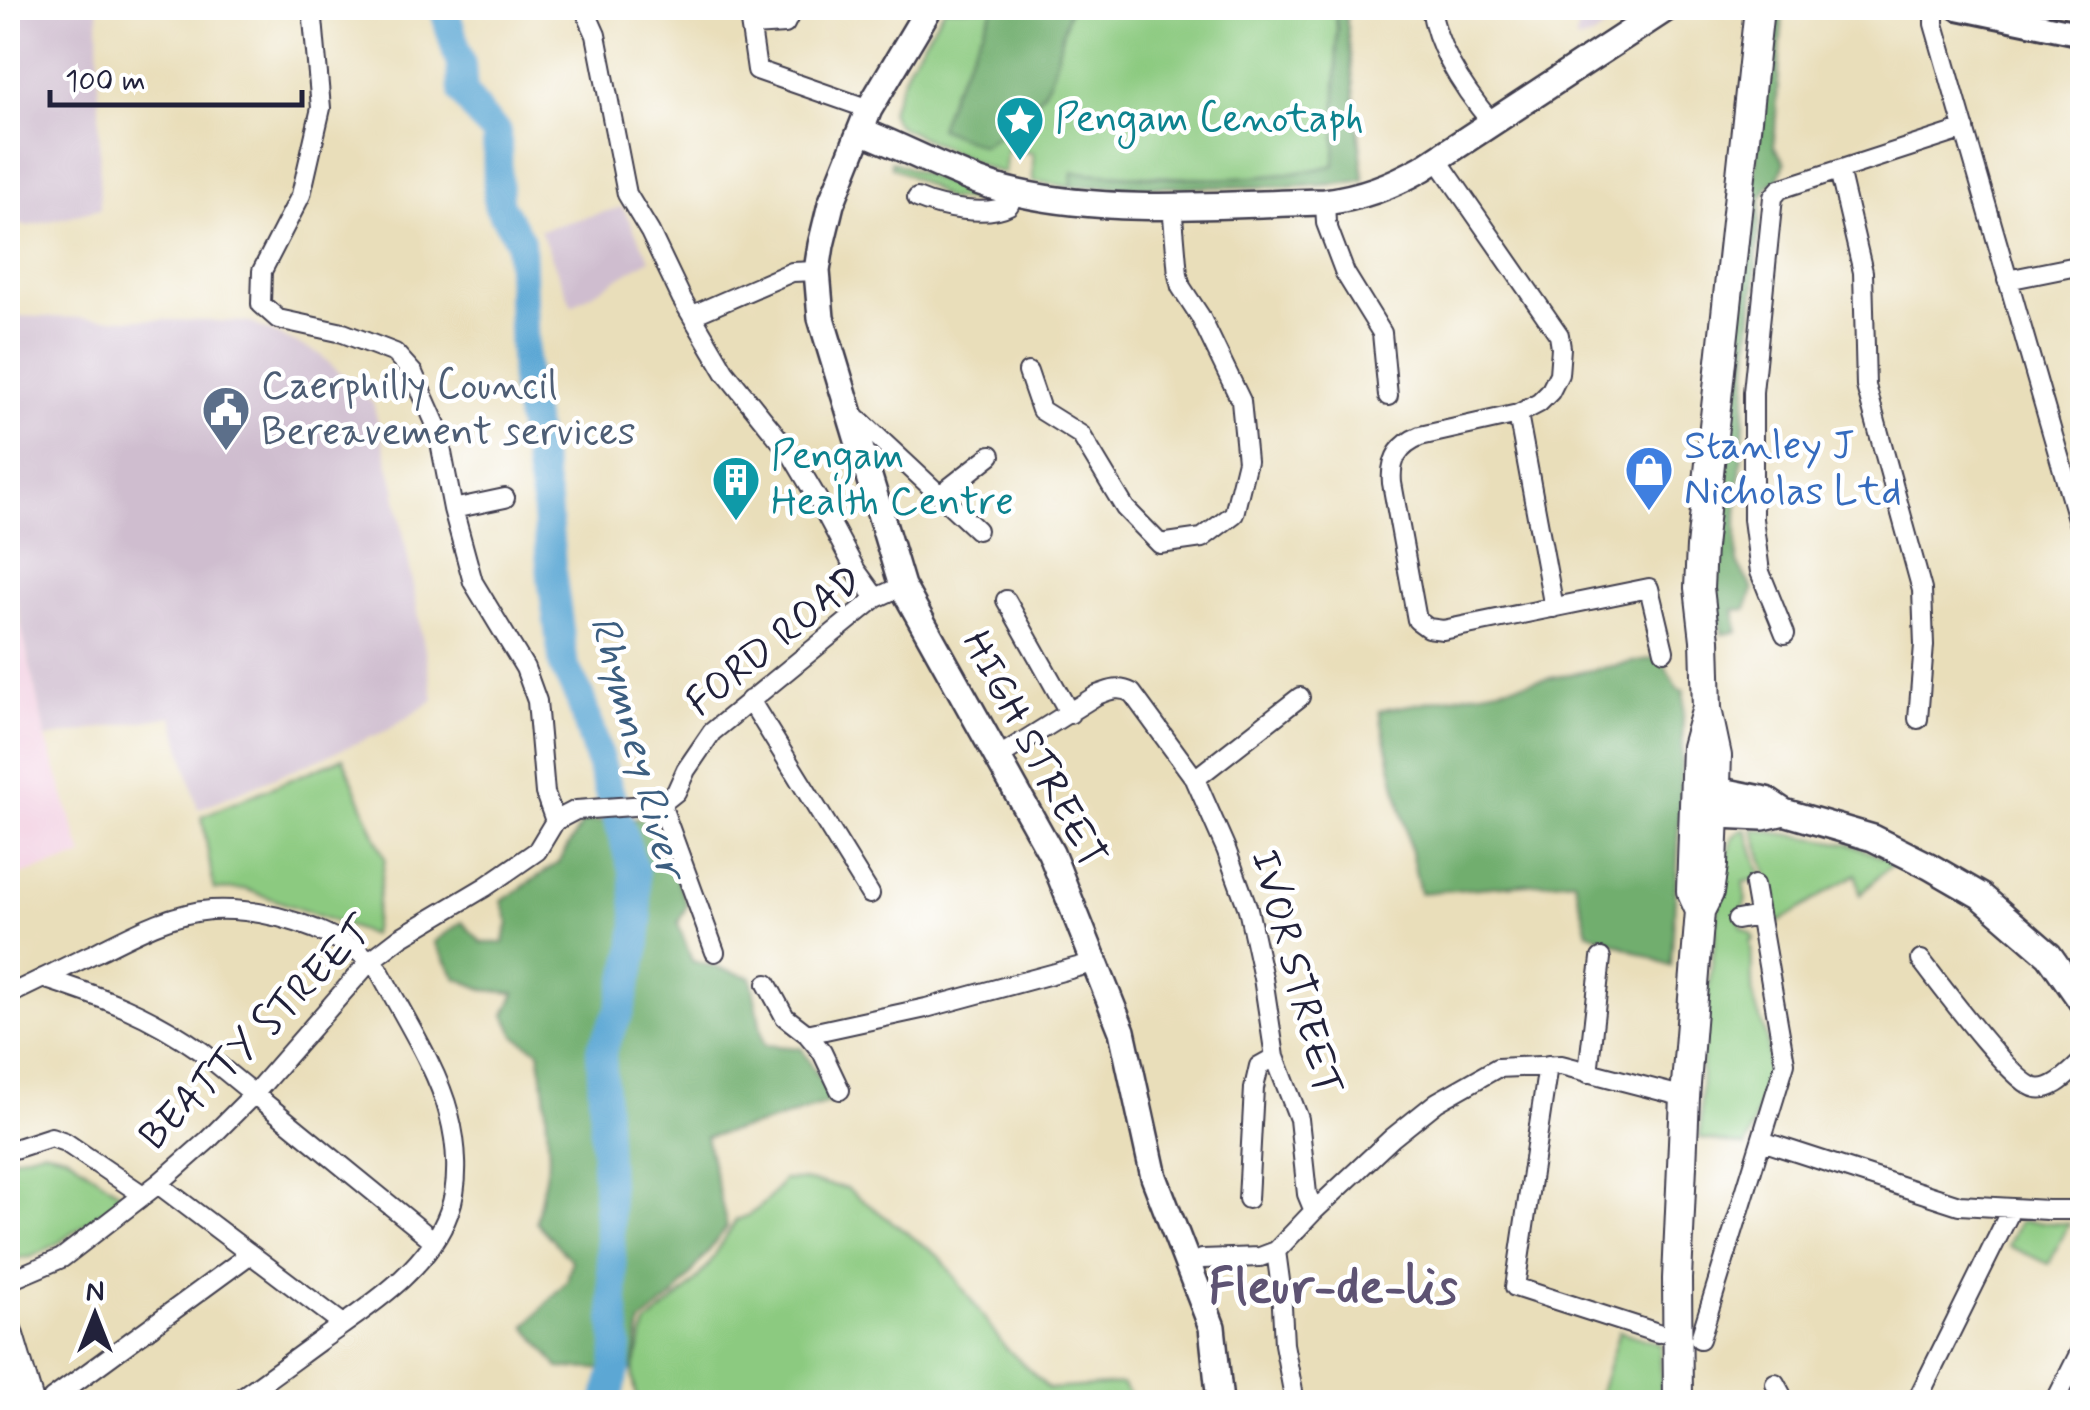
<svg xmlns="http://www.w3.org/2000/svg" width="2090" height="1410" viewBox="0 0 2090 1410" font-family="Mynerve,sans-serif">
<rect width="100%" height="100%" fill="#fff"/>
<filter id="ink" filterUnits="userSpaceOnUse"><feTurbulence type="fractalNoise" baseFrequency=".01" numOctaves="2"/><feDisplacementMap in="SourceGraphic" scale="20" xChannelSelector="R" yChannelSelector="G"/><feConvolveMatrix kernelMatrix="1 2 1 2 8 2 1 2 1" color-interpolation-filters="sRGB"/></filter>
<filter id="wash" filterUnits="userSpaceOnUse"><feTurbulence type="fractalNoise" baseFrequency=".0048" numOctaves="4" result="noise"/><feDisplacementMap in="SourceGraphic" scale="40" xChannelSelector="R" yChannelSelector="G"/><feGaussianBlur stdDeviation="2.25" result="paint"/><feColorMatrix in="noise" values="0 0 0 0 0 0 0 0 0 0 0 0 0 0 0 0 0 1.4 0 .05"/><feComposite in="paint" operator="in"/></filter>
<g filter="url(#wash)">
<rect width="100%" height="100%" fill="#e9deba"/>
<!-- built -->
<path fill="#f2cfe1" d="M21 625 46 738 83 856 17 876 21 887 8 891V629Z"/>
<!-- industrial -->
<path fill="#cfbdcf" d="M8 8H98L100 209 28 226 8 222Z
M1580 8H1638L1592 37 1576 41Z
M622 207 650 259 572 306 540 230Z
M8 316 249 322 318 353 373 403 395 488 434 700 388 730 198 809 173 716 46 738 8 565Z"/>
<!-- green -->
<path fill="#8cca80" stroke="#57765e" stroke-width="2.5" d="M945 8H994L990 18 1063 26 1070 8H1334L1337 25 1335 165 1307 172 1243 180 1074 173 1071 187 1033 181V153L1007 149 1004 173 989 169 900 127 894 121 890 111 909 65Z
M891 161 997 204 974 200 946 199 930 187 891 166Z
M343 758 385 859 372 935 245 889 214 890 202 816Z
M1746 829 1762 878 1744 882C1746 895 1749 904 1738 913L1742 928C1747 930 1753 933 1754 940L1750 941C1754 959 1750 978 1753 996 1756 1011 1764 1025 1767 1041 1773 1076 1756 1113 1746 1147L1700 1138 1702 1048 1722 878 1733 837 1740 831Z
M1753 829 1849 844 1894 862 1860 895 1856 874 1776 924 1768 877Z
M42 1150 66 1155 125 1196 57 1244 31 1257 8 1259V1161L9 1159Z
M783 1180H802L846 1188 941 1258 1004 1346 1049 1389 1122 1384 1136 1402H638L633 1378V1371L646 1325 686 1291 708 1266 736 1220C757 1214 772 1197 783 1180Z
M2020 1221 2069 1224 2049 1264 2008 1246Z
M1619 1331 1660 1344 1662 1402H1597Z"/>
<!-- forest -->
<path fill="#71ae6e" stroke="#4a6854" stroke-width="2.5" d="M994 8H1070C1062 28 1060 50 1053 71 1041 107 1013 126 982 146L939 128 952 91Z
M1334 8H1345L1364 180 1340 184 1294 187H1071L1073 172C1161 178 1248 186 1335 165L1337 25Z
M1778 8H1783L1774 146 1785 163 1778 180 1769 185 1761 199 1737 515V563L1753 590 1746 609 1734 610 1738 632 1722 634 1716 586 1715 535 1771 20Z
M1660 657 1678 689 1684 691 1678 851 1671 966 1588 932 1574 880 1420 893 1379 711Z
M651 818 687 905 678 923 692 961 751 977 764 1045 801 1048 834 1101 763 1124 706 1137 727 1227 674 1296 641 1323 633 1370 559 1368 526 1326 567 1281 572 1261 536 1222 549 1156 545 1092 539 1051 515 1036 505 1015 515 993 485 990 456 978 434 942 462 922 482 943H503L509 923 502 901 558 863 583 822Z"/>
<g fill="none" stroke-linecap="round" stroke-linejoin="round">
<!-- river -->
<path stroke="#5ca7d4" stroke-width="30" d="M444 8 461 65 463 92 480 116 497 133 498 204 520 241 525 387 546 503 552 578 564 666 580 698 634 872 638 922 635 951 620 1010 601 1050 608 1208 617 1347 616 1367 606 1402"/>
</g>
</g>
<g filter="url(#ink)">
<g fill="none" stroke-linecap="round" stroke-linejoin="round">
<!-- minor casing -->
<g stroke="#403e4e" stroke-width="22">
<path id="minor" d="M312 8 321 108 301 195 262 271 261 304 278 319 343 333 395 353 413 373 437 427 453 509 473 582 525 668 537 701 545 793 555 821
M584 8 596 35 627 194 650 232 682 299 725 372 791 454 820 503 855 569 876 598
M748 8 757 70 869 109
M1431 8C1437 49 1465 91 1492 123
M1934 8V24L2082 536
M751 26 785 24 793 8
M1437 159 1559 335 1561 348 1559 374 1550 392 1539 403 1518 414 1420 436C1398 445 1390 460 1392 483L1417 620 1428 628 1443 630 1649 588 1664 651
M1839 170 1863 272 1866 386 1922 590 1924 645 1918 719
M917 198C940 208 987 217 1009 205L1015 192
M1325 202 1326 223 1345 273 1382 333 1388 396
M2007 280 2082 265
M693 315 792 272 817 271
M1028 372 1041 410 1081 435 1125 508 1160 544 1202 538 1234 514 1247 461 1241 401 1200 316 1181 287 1178 275 1172 205
M851 412 977 530
M1518 414 1554 608
M940 495 991 455
M453 509 505 498
M1006 600 1070 714
M1785 634 1760 572 1753 519V392L1773 197 1780 189 1965 129
M750 700 870 894
M998 757 1097 695C1110 690 1119 686 1132 693L1195 779 1226 849 1248 909 1263 978 1275 1057 1299 1119 1307 1194 1314 1211
M1195 779 1300 697
M661 804 676 792 686 770 712 732 876 598 902 586
M661 804 715 952
M1737 920 1759 916
M1921 960C1939 983 2013 1084 2036 1088 2053 1092 2070 1072 2082 1062
M43 978C105 998 147 1013 201 1051L434 1241
M767 984 785 1017 807 1034 822 1052 840 1090
M8 995C38 981 67 966 97 952 133 934 171 913 211 910 248 908 282 916 315 929 338 939 363 951 379 970 401 1012 438 1069 449 1114 457 1144 460 1183 449 1212 428 1270 369 1306 321 1340 292 1361 264 1382 235 1402
M807 1034 926 1008 1096 962
M1548 1065 1515 1287 1658 1333
M1588 1073 1601 958
M1762 1141 1959 1205 2048 1210H2082
M8 1151 51 1137 65 1142 143 1195
M158 1184 343 1324
M1248 1199 1254 1088 1259 1066 1275 1057
M1276 1251 1281 1288 1284 1344 1295 1402
M1187 1265 1202 1259 1260 1257 1276 1251 1314 1211 1392 1138 1437 1102 1497 1068 1561 1065 1685 1097
M8 1281 62 1258 158 1184 208 1140 254 1094 371 960 401 937 485 887 537 851 555 821 576 810 661 804
M1700 1339 1785 1063 1754 885
M1775 1383 1781 1394 1779 1402
M52 1399 249 1255
M1916 1402 2008 1216 2009 1208
M2055 1402 2082 1348"/>
</g>
<!-- tertiary casing -->
<g stroke="#403e4e" stroke-width="28">
<path id="tertiary" d="M1958 8 2082 34"/>
</g>
<!-- secondary casing -->
<g stroke="#403e4e" stroke-width="30">
<path id="secondary" d="M929 8 869 109 831 204 821 245 817 271 821 318 902 586 1051 853 1122 1031 1154 1177 1212 1327 1220 1402
M861 131C913 151 963 181 1018 193 1115 215 1226 204 1325 202 1362 197 1391 186 1423 168L1667 8
M1699 790H1717L1766 800 1784 812 1873 838 1929 866 1981 896 2049 955 2082 1002
M1695 814 1763 817 1784 812"/>
</g>
<!-- primary casing -->
<g stroke="#403e4e" stroke-width="32">
<path id="primary" d="M1700 911 1691 891 1696 747 1706 711
M8 1332 29 1402
M1678 1402 1677 1279 1685 1097 1700 911 1709 893 1713 865 1717 756 1707 709 1705 640 1699 588 1701 547 1759 8"/>
</g>
<!-- minor -->
<use href="#minor" stroke="#fff" stroke-width="18"/>
<!-- tertiary -->
<use href="#tertiary" stroke="#fff" stroke-width="22"/>
<!-- secondary -->
<use href="#secondary" stroke="#fff" stroke-width="25"/>
<!-- primary -->
<use href="#primary" stroke="#fff" stroke-width="28"/>
</g>
</g>
<!-- icons -->
<defs>
<g id="sight-pin" transform="scale(2.5)"><path d="M0 17L-7.5 6A9.5 9.5 0 1 1 7.5 6Z" fill="#0f9aa8" stroke="#fff"/><path d="M0-6L1.8-2.2L6-1.7L2.9 1.2L3.7 5.4L0 3.3L-3.7 5.4L-2.9 1.2L-6-1.7L-1.8-2.2Z" fill="#fff"/></g>
<g id="civic-pin" transform="scale(2.5)"><path d="M0 17L-7.5 6A9.5 9.5 0 1 1 7.5 6Z" fill="#5c6f8a" stroke="#fff"/><path d="M-.6-6.5H3V-4.5H.6V-3L4-1V1h2V6H-6V1h2V-1L-.6-3ZM-1.2 2.5V6h2.4V2.5Z" fill="#fff"/></g>
<g id="shop-pin" transform="scale(2.5)"><path d="M0 17L-7.5 6A9.5 9.5 0 1 1 7.5 6Z" fill="#3f7fe0" stroke="#fff"/><path d="M-5-2.5h2.3a2.7 3.5 0 0 1 5.4 0H5L5.5 6h-11ZM-1.5-2.5h3a1.5 2.3 0 0 0-3 0Z" fill="#fff"/></g>
<g id="building-pin" transform="scale(2.5)"><path d="M0 17L-7.5 6A9.5 9.5 0 1 1 7.5 6Z" fill="#0f9aa8" stroke="#fff"/><path d="M-4-6H4V6H1V3H-1V6H-4ZM-2.5-4.3h1.7v1.8h-1.7ZM.8-4.3h1.7v1.8H.8ZM-2.5-1h1.7V.8h-1.7ZM.8-1h1.7V.8H.8Z" fill="#fff"/></g>
</defs>
<g fill-rule="evenodd">
<use href="#sight-pin" x="1020" y="120"/>
<use href="#civic-pin" x="226" y="410"/>
<use href="#shop-pin" x="1649" y="470"/>
<use href="#building-pin" x="736" y="480"/>
</g>
<g text-anchor="middle" dominant-baseline="central" stroke-width="9" stroke-linejoin="round" paint-order="stroke">
<!-- culture labels -->
<g font-size="40" fill="#0d838f" stroke="#fff" text-anchor="start">
<text x="1055" y="120">Pengam Cenotaph</text>
<text x="771" y="457">Pengam<tspan x="771" dy="46">Health Centre</tspan></text>
</g>
<!-- service labels -->
<g font-size="40" fill="#4e5e75" stroke="#fff" text-anchor="start">
<text x="261" y="387">Caerphilly Council<tspan x="261" dy="46">Bereavement services</tspan></text>
</g>
<!-- shop labels -->
<g font-size="40" fill="#366cbe" stroke="#fff" text-anchor="start">
<text x="1684" y="447">Stanley J<tspan x="1684" dy="46">Nicholas Ltd</tspan></text>
</g>
<!-- street labels -->
<g font-size="40" fill="#22223b" stroke="#fff">
<text transform="translate(775 642) rotate(-39)">FORD ROAD</text>
<text transform="translate(1033 750) rotate(62)">HIGH STREET</text>
<text transform="translate(1295 973) rotate(75)">IVOR STREET</text>
<text transform="translate(257 1034) rotate(-45)">BEATTY STREET</text>
</g>
<!-- water labels -->
<g font-size="42" font-style="italic" fill="#3c5e80" stroke="#fff">
<text transform="translate(636 747) rotate(75)">Rhymney River</text>
</g>
<!-- district labels -->
<g font-size="50" font-weight="bold" fill="#5e5373" stroke="#fff">
<text x="1333" y="1288">Fleur-de-lis</text>
</g>
</g>
<!-- margin -->
<rect width="2090" height="1410" fill="none" stroke="#fff" stroke-width="40"/>
<!-- north arrow -->
<g transform="translate(95 1315)" stroke="#ffffff" stroke-width="8" paint-order="stroke">
<path d="M0-8L18 38L0 25L-18 38Z" fill="#22223b"/>
<text y="-15" font-size="28" font-weight="bold" text-anchor="middle" fill="#22223b">N</text>
</g>
<!-- scale -->
<path d="M50 90v15h252v-15" fill="none" stroke="#22223b" stroke-width="5"/>
<text x="65" y="90" font-size="30" fill="#22223b" stroke="#ffffff" stroke-width="8" paint-order="stroke">100 m</text>
</svg>
